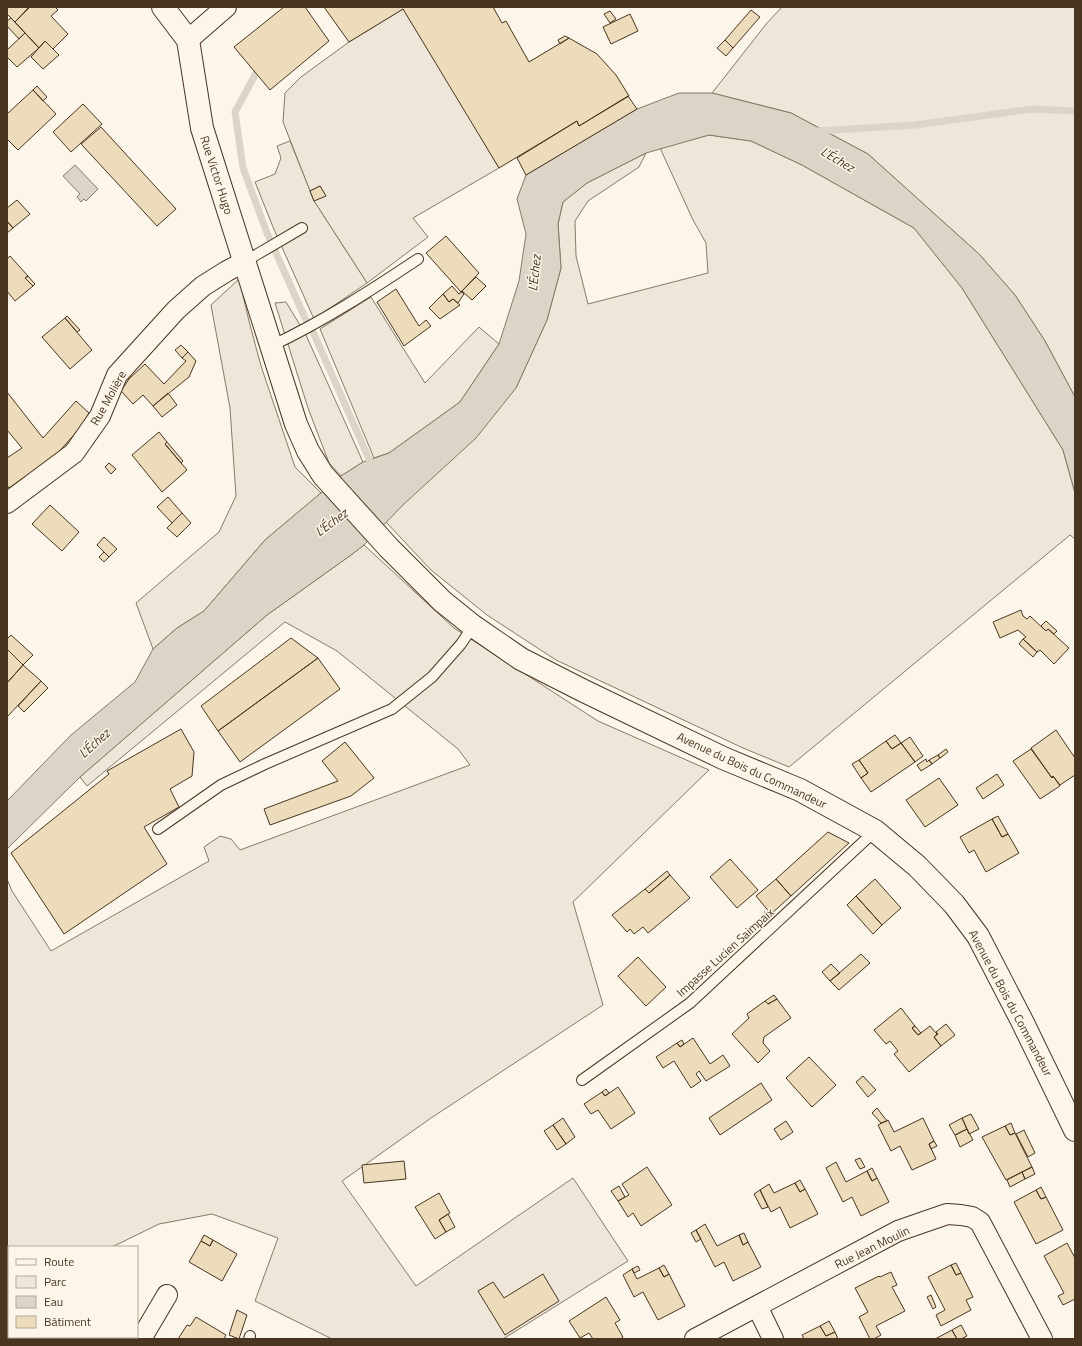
<svg xmlns="http://www.w3.org/2000/svg" width="1082" height="1346" viewBox="0 0 1082 1346" font-family="'Titillium Web',sans-serif">
<rect width="100%" height="100%" fill="#fbf6e9"/>
<!-- green -->
<path fill="#ede6d9" stroke="#887966" d="M782 7H1075V397L1045 341 1015 295 979 254 868 154 791 113 712 93 767 23Z
M403 9 456 94 499 168 413 218 428 237 367 283 314 201 325 195 320 186 310 191 283 122 285 93 301 77 349 42Z
M709 135 751 141 802 165 914 228 962 288 1063 450 1075 493V539L1070 535 789 767 743 748 556 660 487 615 431 570 386 522 516 388 547 320 561 268 558 224 563 202 587 183 646 153 639 167 588 201 575 221 576 256 588 304 708 273 706 243 693 220 660 148Z
M239 279 250 325 261 366 295 467 321 493 265 540 204 611 177 628 153 649 136 603 219 532 236 496 230 408 211 305Z
M371 297 425 383 479 327 499 344 460 402 389 453 374 458 320 329Z
M286 302 306 335 363 462 341 476 329 463 308 408 275 303Z
M364 545 454 628 598 721 709 770 573 902 603 1005 431 1118 342 1181 416 1286 573 1178 628 1261 503 1339H332L255 1301 278 1238 212 1214 159 1224 112 1247H9V1337H69L65 1339H7V879L12 891 51 951 209 861 204 847 220 836 231 839 240 850 470 765 458 749 337 651 285 622 87 786 80 777 267 615 351 555Z"/>
<!-- parking -->
<path fill="#ede7d9" stroke="#887966" d="M290 141 314 201 367 283 314 319 273 227 255 182 275 174 281 158 277 146Z"/>
<!-- water -->
<path fill="#dcd4c6" stroke="#887966" d="M679 93H712L791 113 868 154 979 254 1015 295 1045 341 1075 397V493L1063 450 962 288 914 228 802 165 751 141 709 135 646 153 587 183 563 202 558 224 561 268 547 320 516 388 476 438 404 504 364 545 351 555 267 615 80 777 7 849V801L71 735 135 682 153 649 177 628 204 611 265 540 341 476 363 462 389 453 460 402 499 344 519 281 526 234 517 199 526 175 637 109Z
M75 165 98 189 86 201 84 199 81 202 77 197 80 194 63 176Z"/>
<g fill="none" stroke-linecap="round" stroke-linejoin="round">
<!-- stream -->
<path stroke="#dcd4c6" stroke-width="7" d="M256 73 235 112 243 168 267 233 305 318 314 334 373 468
M817 131 915 125 1033 109 1075 111"/>
</g>
<!-- building -->
<path fill="#ecdcbc" stroke="#4a3520" d="M7 7H30L15 22 7 14Z
M29 7H55L58 10 51 16 68 34 53 49 45 41 39 48 15 22Z
M284 7H305L329 41 270 90 234 47Z
M324 7H493L502 23 506 21 529 62 569 38 597 54 616 75 629 96 579 126 577 121 499 168 403 9 349 42Z
M751 10 760 17 733 48 725 40Z
M610 11 616 19 610 23 604 14Z
M630 14 638 31 611 44 603 27Z
M11 18 25 33 19 39 7 26V21Z
M25 33 39 48 17 67 7 57V50Z
M565 36 569 38 560 44 558 40Z
M725 40 733 48 726 56 717 48Z
M45 41 59 55 43 69 31 57Z
M37 86 47 97 43 101 33 90Z
M33 90 56 114 18 150 7 139V114Z
M628 96 637 109 526 175 517 158 577 121 579 126Z
M83 104 102 124 71 152 53 132Z
M101 127 176 209 157 226 81 144Z
M320 186 326 196 314 201 310 191Z
M17 200 30 214 13 228 7 221V208Z
M7 221 13 228 7 233Z
M446 236 479 273 461 292 426 253Z
M10 256 28 276 25 278 33 286 15 301 7 291V257L8 258Z
M28 276 35 284 33 286 25 278Z
M476 277 486 286 472 300 462 291Z
M452 286 459 294 462 292 464 294 458 303 453 299 449 302 443 294Z
M396 289 419 326 426 320 431 326 404 346 377 302Z
M443 294 449 302 453 299 460 305 440 319 429 308Z
M67 316 80 330 77 332 65 318Z
M65 318 92 350 70 369 42 337Z
M181 345 188 352 182 358 175 350Z
M188 352 196 361 189 377 153 406 143 395 133 404 121 391 129 379 145 364 164 384 186 361 182 358Z
M7 392 43 438 76 401 89 413 81 427 56 455 9 488 7 485V458L22 448 7 430Z
M168 393 177 405 162 417 153 406Z
M159 432 167 442 165 444 187 470 162 492 132 455Z
M167 442 183 461 181 463 165 444Z
M109 463 116 469 111 474 105 467Z
M168 497 182 513 172 523 157 507Z
M50 505 79 532 62 551 32 524Z
M182 513 191 523 177 537 167 528Z
M104 537 117 549 109 557 97 545Z
M104 552 109 557 104 562 99 557Z
M1021 610 1023 616 1027 619 1030 616 1046 631 1048 629 1069 648 1054 664 1040 650 1037 652 1023 639 1026 637 1018 630 1000 638 993 622Z
M1046 621 1057 631 1054 634 1048 629 1046 631 1041 626Z
M11 635 33 655 23 665 7 649V639Z
M291 638 318 658 218 731 201 706Z
M1023 639 1037 652 1033 657 1019 644Z
M7 649 23 665 7 683Z
M318 658 340 689 240 762 218 731Z
M23 665 41 681 7 717V683Z
M41 681 48 688 24 712 18 706Z
M181 729 194 752 192 776 170 789 179 807 144 827 167 864 64 934 11 853 109 774 107 771Z
M1056 730 1075 758V775L1060 785 1053 776 1052 778 1031 748Z
M895 735 901 743 892 749 886 741Z
M910 737 923 756 915 762 901 743Z
M886 741 892 749 901 743 915 762 871 792 861 778 868 773 859 760Z
M345 742 374 778 351 796 270 825 264 809 338 781 322 761Z
M946 749 948 752 940 758 938 755Z
M1031 749 1052 778 1053 776 1060 786 1040 799 1013 761Z
M938 755 940 758 932 764 929 760Z
M926 759 927 762 929 760 932 764 921 771 917 765Z
M859 760 868 773 861 778 852 764Z
M997 774 1004 785 983 799 976 788Z
M939 778 958 805 925 827 906 800Z
M998 816 1008 834 1002 837 992 819Z
M992 819 1002 837 1008 834 1019 853 986 872 974 850 969 853 960 837Z
M828 832 849 843 791 896 776 879Z
M730 859 758 890 737 908 710 877Z
M667 871 670 875 649 893 645 889Z
M670 875 690 898 648 933 643 927 634 934 630 929 627 932 612 915 645 889 649 893Z
M776 879 791 896 771 914 756 896Z
M875 879 901 908 882 925 856 896Z
M856 896 882 925 873 934 847 905Z
M861 954 870 963 839 990 830 981Z
M638 957 666 987 646 1006 618 976Z
M831 964 840 973 830 981 822 972Z
M774 995 777 999 768 1004 765 1001Z
M777 999 791 1018 764 1037 763 1043 770 1051 758 1063 732 1034 749 1018 747 1014 765 1001 768 1004Z
M901 1008 915 1026 912 1028 918 1035 930 1026 937 1034 934 1037 941 1046 909 1072 894 1054 898 1051 890 1041 886 1044 874 1030Z
M946 1024 955 1035 941 1046 934 1037 938 1034 936 1032Z
M915 1026 921 1033 918 1035 912 1028Z
M693 1038 710 1064 723 1055 730 1066 706 1081 699 1071 696 1074 701 1081 691 1088 674 1061 663 1068 656 1057 677 1043 680 1047Z
M682 1040 684 1044 680 1047 677 1043Z
M809 1057 836 1085 812 1107 786 1078Z
M863 1076 876 1090 868 1097 856 1082Z
M761 1083 772 1100 720 1135 709 1118Z
M618 1087 635 1113 611 1129 598 1110 591 1114 584 1104 602 1092 605 1096Z
M606 1089 609 1093 605 1096 602 1092Z
M877 1108 887 1121 881 1123 872 1113Z
M971 1114 979 1129 969 1134 962 1118Z
M563 1118 575 1137 566 1144 553 1125Z
M923 1118 934 1141 929 1144 936 1159 912 1170 900 1146 891 1151 878 1125 888 1120 894 1132Z
M962 1118 967 1129 955 1135 949 1125Z
M786 1121 793 1132 781 1140 774 1129Z
M1011 1123 1015 1133 1010 1135 1005 1126Z
M553 1125 566 1144 557 1150 544 1131Z
M1005 1126 1010 1135 1015 1133 1032 1167 1006 1180 982 1137Z
M967 1129 973 1140 960 1147 955 1135Z
M1024 1130 1035 1153 1028 1157 1016 1134Z
M934 1141 937 1146 931 1149 929 1144Z
M860 1158 865 1167 860 1169 855 1160Z
M404 1161 406 1179 364 1183 362 1165Z
M836 1162 846 1182 867 1171 872 1181 877 1178 889 1202 861 1216 852 1197 843 1202 826 1168Z
M647 1167 672 1205 641 1226 633 1213 628 1217 618 1201 629 1195 622 1184Z
M1032 1167 1035 1174 1025 1179 1022 1172Z
M872 1168 877 1178 872 1181 867 1171Z
M1022 1172 1025 1179 1010 1187 1007 1180Z
M800 1180 805 1189 800 1192 795 1183Z
M795 1183 800 1192 805 1189 818 1214 790 1228 780 1207 771 1212 760 1190 769 1184 774 1193Z
M619 1186 625 1197 618 1201 611 1191Z
M1041 1187 1046 1197 1041 1199 1036 1190Z
M760 1190 768 1207 762 1209 754 1194Z
M1036 1190 1041 1199 1046 1197 1063 1230 1036 1244 1014 1202Z
M439 1193 450 1213 439 1220 446 1232 435 1239 415 1207Z
M448 1214 455 1227 446 1232 439 1220Z
M705 1224 717 1246 739 1235 743 1245 748 1242 761 1267 733 1281 724 1262 715 1267 696 1230Z
M696 1230 701 1239 696 1242 691 1233Z
M744 1233 748 1242 743 1245 739 1235Z
M204 1235 213 1240 210 1246 201 1241Z
M213 1240 237 1254 222 1281 189 1262 201 1241 210 1246Z
M1067 1243 1075 1258V1299L1063 1305 1058 1296 1064 1293 1044 1256Z
M956 1263 961 1273 956 1275 951 1265Z
M664 1265 669 1274 664 1277 659 1268Z
M951 1265 956 1275 961 1273 973 1297 966 1300 971 1310 941 1326 936 1315 945 1310 928 1277Z
M638 1266 640 1270 634 1273 632 1269Z
M659 1268 664 1277 669 1274 685 1306 658 1320 643 1292 634 1297 623 1275 632 1269 637 1279Z
M891 1272 897 1285 892 1287 905 1311 876 1326 881 1335 874 1339H870L859 1317 868 1312 855 1288 879 1276 880 1277Z
M543 1274 559 1301 505 1335 478 1291 493 1282 504 1298Z
M931 1295 936 1307 933 1309 927 1297Z
M606 1297 620 1320 615 1323 623 1337 620 1339H593L589 1333 580 1338 569 1321Z
M237 1310 247 1315 239 1339 229 1335Z
M196 1317 226 1335 224 1339H178L187 1325 190 1326Z
M829 1321 835 1332 826 1336 820 1326Z
M961 1325 967 1336 961 1339H957L952 1330Z
M820 1326 826 1336 835 1332 838 1339H804L802 1335Z
M952 1330 957 1339H935Z"/>
<g fill="none" stroke-linecap="round" stroke-linejoin="round">
<!-- lane casing -->
<g stroke="#4a3520" stroke-width="12">
<path id="lane" d="M244 262 302 228
M271 346C322 322 370 291 418 259
M158 829 221 785 265 764 392 709 432 677 461 644 473 626
M582 1080 690 1003 875 831
M249 1339 250 1336"/>
</g>
<!-- street casing -->
<g stroke="#4a3520" stroke-width="22">
<path id="street" d="M188 40 226 7
M7 503 74 453 100 416 117 375 176 310 203 286 227 271 244 262
M757 1306 773 1339
M141 1339 167 1295
M695 1339 898 1231 947 1214 961 1215 972 1217 980 1222 1042 1339"/>
</g>
<!-- secondary casing -->
<g stroke="#4a3520" stroke-width="24">
<path id="secondary" d="M163 7 188 40 202 128 296 424 308 451 323 475 389 548 442 601 473 626 521 659 584 691 723 758 800 790 875 831 917 866 954 904 978 936 1022 1021 1075 1130"/>
</g>
<!-- lane -->
<use href="#lane" stroke="#fbf6e9" stroke-width="10"/>
<!-- street -->
<use href="#street" stroke="#fbf6e9" stroke-width="20"/>
<!-- secondary -->
<use href="#secondary" stroke="#fbf6e9" stroke-width="22"/>
</g>
<g text-anchor="middle" dominant-baseline="central" stroke-width="3" stroke-linejoin="round" paint-order="stroke">
<!-- street labels -->
<g font-size="12" fill="#4a3520" stroke="#fbf6e9">
<text transform="translate(217 175) rotate(72)">Rue Victor Hugo</text>
<text transform="translate(108 398) rotate(-61)">Rue Molière</text>
<text transform="translate(752 770) rotate(25)">Avenue du Bois du Commandeur</text>
<text transform="translate(725 952) rotate(-42)">Impasse Lucien Saimpaix</text>
<text transform="translate(1011 1003) rotate(62)">Avenue du Bois du Commandeur</text>
<text transform="translate(872 1247) rotate(-26)">Rue Jean Moulin</text>
</g>
<!-- water labels -->
<g font-size="13" font-style="italic" fill="#4a3520" stroke="#fbf6e9">
<text transform="translate(838 159) rotate(31)">L'Échez</text>
<text transform="translate(534 273) rotate(-84)">L'Échez</text>
<text transform="translate(331 522) rotate(-36)">L'Échez</text>
<text transform="translate(94 743) rotate(-42)">L'Échez</text>
</g>
</g>
<!-- border -->
<rect width="1082" height="1346" fill="none" stroke="#4a3520" stroke-width="16"/>
<!-- legend -->
<rect x="8" y="1246" width="130" height="92" fill="#fbf6e9" stroke="#b4a999"/>
<rect x="16" y="1259" width="20" height="6" fill="#fbf6e9" stroke="#b4a999"/>
<text x="44" y="1266" font-size="12" fill="#4a3520">Route</text>
<rect x="16" y="1276" width="20" height="12" fill="#ede6d9" stroke="#b4a999"/>
<text x="44" y="1286" font-size="12" fill="#4a3520">Parc</text>
<rect x="16" y="1296" width="20" height="12" fill="#dcd4c6" stroke="#b4a999"/>
<text x="44" y="1306" font-size="12" fill="#4a3520">Eau</text>
<rect x="16" y="1316" width="20" height="12" fill="#ecdcbc" stroke="#b4a999"/>
<text x="44" y="1326" font-size="12" fill="#4a3520">Bâtiment</text>
</svg>
